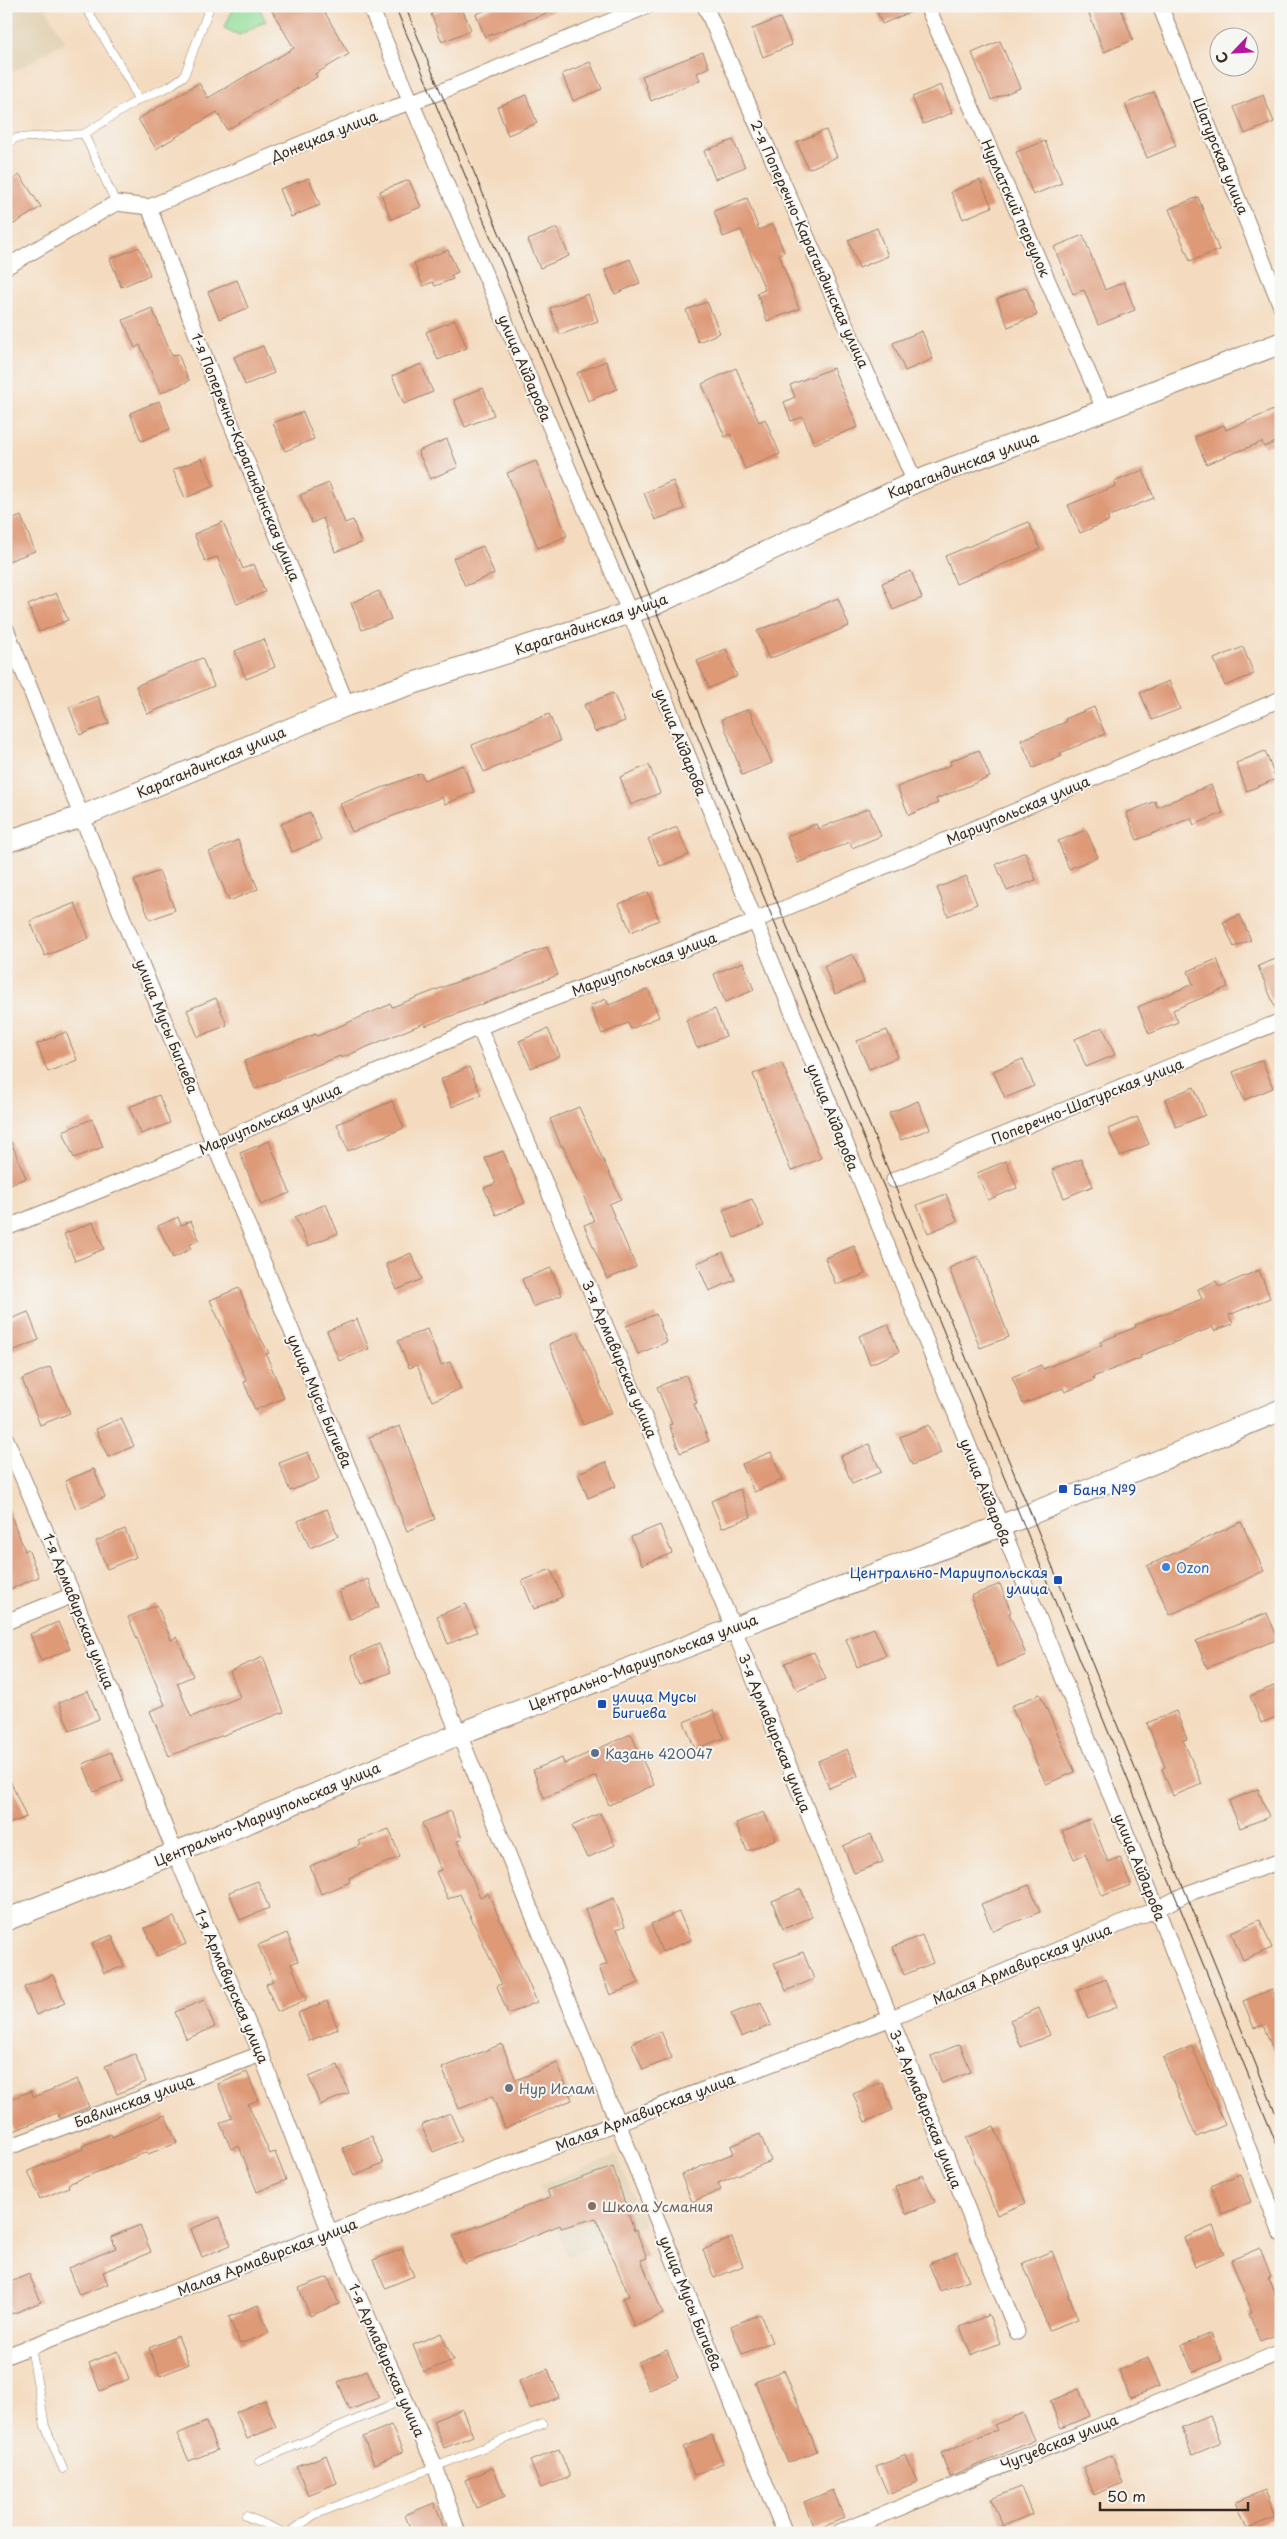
<svg xmlns="http://www.w3.org/2000/svg" width="1287" height="2539" viewBox="0 0 1287 2539" font-family="'Playpen Sans',sans-serif">
<rect width="100%" height="100%" fill="#f6f6f2"/>
<filter id="ink" filterUnits="userSpaceOnUse"><feTurbulence type="fractalNoise" baseFrequency=".02" numOctaves="2"/><feDisplacementMap in="SourceGraphic" scale="10" xChannelSelector="R" yChannelSelector="G"/><feConvolveMatrix kernelMatrix="1 2 1 2 8 2 1 2 1" color-interpolation-filters="sRGB"/></filter>
<filter id="wash" filterUnits="userSpaceOnUse"><feTurbulence type="fractalNoise" baseFrequency=".0096" numOctaves="4" result="noise"/><feDisplacementMap in="SourceGraphic" scale="20" xChannelSelector="R" yChannelSelector="G"/><feGaussianBlur stdDeviation="1.12" result="paint"/><feColorMatrix in="noise" values="0 0 0 0 0 0 0 0 0 0 0 0 0 0 0 0 0 1.4 0 .05"/><feComposite in="paint" operator="in"/></filter>
<g filter="url(#wash)">
<rect width="100%" height="100%" fill="#f4dbbf"/>
<!-- built -->
<path fill="#e1d2b4" d="M6 6H44L65 41 6 77Z
M617 2155 645 2225 568 2257 539 2186Z"/>
<!-- green -->
<path fill="#91dd99" stroke="#66845c" d="M235 6H258L266 21 239 35 224 28Z"/>
<g id="blocks">
<!-- building -->
<path fill="#de9977" d="M269 6H321L349 54 315 74 317 77 227 130 217 112 156 149 138 119 199 83 208 98 294 48Z
M450 6H461L471 30 442 42 431 14Z
M496 6H562L563 7 485 37 476 14Z
M875 6H918V9L882 24Z
M1086 6H1120L1133 40 1104 52Z
M780 18 792 45 763 57 752 29Z
M1000 41 1020 88 991 100 972 53Z
M703 52 709 67 697 73 700 80 651 101 642 76Z
M590 62 602 89 573 101 562 74Z
M941 85 952 113 923 124 912 97Z
M1154 92 1176 146 1147 158 1125 104Z
M526 95 537 123 508 135 497 107Z
M1263 95 1274 122 1245 134 1234 107Z
M826 130 837 157 808 169 797 142Z
M733 140 745 167 715 179 704 151Z
M1045 141 1062 183 1033 195 1016 152Z
M20 175 41 207 6 229V183Z
M309 178 320 205 291 217 280 189Z
M409 180 421 207 391 219 380 191Z
M980 180 992 207 963 219 951 192Z
M1198 197 1219 250 1190 261 1169 209Z
M747 198 759 230 773 224 784 252 779 254 799 309 767 321 757 293 765 290 741 230 723 237 714 211Z
M557 228 569 256 540 268 528 240Z
M877 228 888 256 859 268 848 240Z
M1083 235 1105 290 1124 282 1135 310 1098 325 1084 290 1073 294 1054 247Z
M139 247 150 275 121 287 110 259Z
M448 250 458 272 451 275 453 279 435 286 433 282 423 286 414 263Z
M630 259 640 283 615 294 605 270Z
M237 280 248 308 219 319 208 292Z
M1026 287 1037 315 1008 327 997 299Z
M588 294 598 321 560 335 550 308Z
M707 302 720 333 698 342 686 310Z
M152 308 172 356 178 354 189 381 160 393 140 345 135 348 123 320Z
M455 320 467 348 438 360 426 332Z
M922 331 933 359 905 371 893 343Z
M263 346 274 373 245 385 234 357Z
M606 361 617 389 588 401 577 373Z
M421 364 433 392 404 404 392 376Z
M736 368 759 422 765 419 780 454 745 469 730 434 725 437 702 384Z
M833 368 858 427 814 444 803 417 791 421 784 402 795 397 790 385Z
M483 388 494 415 465 427 454 400Z
M159 401 170 429 141 441 130 413Z
M1281 407V440L1264 447 1262 442 1206 464 1195 437 1224 425 1226 430Z
M303 412 314 439 285 451 273 423Z
M447 439 458 467 430 479 418 451Z
M202 458 214 486 185 498 173 470Z
M536 461 567 536 538 548 507 473Z
M1143 470 1154 498 1107 517 1109 521 1080 533 1068 505 1116 486 1114 482Z
M673 481 684 509 655 520 644 493Z
M329 483 345 523 353 520 361 543 335 552 323 518 312 523 300 495Z
M21 516 35 551 6 562V522Z
M223 522 243 569 254 564 265 592 237 604 217 557 205 561 194 534Z
M1029 522 1040 549 956 584 945 556Z
M483 546 494 574 465 586 453 558Z
M911 571 922 598 893 610 882 583Z
M379 591 391 619 362 630 351 603Z
M56 593 68 620 39 632 28 605Z
M838 598 849 626 769 659 757 631Z
M264 639 275 667 246 679 235 651Z
M1243 647 1254 674 1225 686 1214 659Z
M726 649 737 676 709 688 697 661Z
M202 658 214 686 147 714 136 686Z
M1169 681 1180 709 1152 720 1140 693Z
M613 693 625 721 595 732 584 705Z
M98 696 109 723 80 735 69 707Z
M1094 707 1105 734 1060 753 1062 756 1033 768 1021 740 1066 722 1065 719Z
M749 709 772 763 742 775 722 719Z
M549 714 560 741 484 772 472 745Z
M979 750 990 777 936 799 938 803 909 815 897 787 951 765 950 761Z
M1265 751 1276 779 1247 791 1236 763Z
M463 765 474 792 445 804 442 797 352 832 340 804 421 773 424 780Z
M649 765 660 793 631 805 620 777Z
M1211 785 1223 813 1194 825 1191 818 1137 840 1126 813 1155 801 1157 807Z
M869 808 881 836 852 848 850 842 798 863 787 836 816 824 818 829Z
M310 812 321 840 292 852 281 824Z
M677 827 689 855 660 866 648 839Z
M1086 830 1098 857 1069 869 1058 841Z
M238 840 258 889 229 901 209 852Z
M1025 852 1036 880 1007 891 996 864Z
M159 871 175 910 150 920 134 881Z
M966 876 977 904 948 916 937 888Z
M648 892 659 920 631 932 619 904Z
M75 903 89 938 45 956 30 921Z
M1240 915 1251 940 1234 947 1223 922Z
M547 947 558 975 425 1026 424 1023 341 1058 340 1056 255 1089 244 1061 316 1034 317 1036 391 1004 392 1007Z
M853 954 864 982 835 994 824 966Z
M1281 957V1012H1277L1258 966Z
M1217 959 1228 987 1173 1010 1178 1022 1149 1034 1138 1007 1193 984 1188 971Z
M743 962 754 990 725 1002 714 974Z
M648 989 659 1017 631 1029 628 1023 602 1034 590 1006 606 999 609 1005Z
M216 998 227 1025 198 1037 187 1010Z
M715 1009 726 1036 697 1048 686 1020Z
M1103 1027 1115 1055 1086 1067 1075 1039Z
M548 1029 560 1056 531 1068 519 1041Z
M887 1030 898 1057 869 1069 857 1041Z
M66 1032 77 1060 48 1072 37 1044Z
M1023 1059 1034 1086 1005 1098 993 1071Z
M1262 1060 1273 1088 1244 1100 1233 1072Z
M782 1063 821 1158 791 1171 753 1074Z
M469 1067 481 1095 452 1107 441 1079Z
M1194 1087 1205 1115 1176 1127 1165 1099Z
M159 1095 170 1123 141 1134 129 1107Z
M392 1101 404 1128 348 1151 337 1124Z
M918 1101 930 1129 901 1140 889 1113Z
M579 1107 621 1199 609 1204 636 1267 607 1279 584 1225 594 1221 563 1146H561L550 1119Z
M1137 1117 1149 1144 1120 1156 1108 1129Z
M92 1119 103 1147 74 1158 63 1131Z
M6 1130 26 1178 6 1186Z
M269 1141 290 1193 261 1205 240 1153Z
M503 1151 525 1203 496 1215 484 1188 496 1183 485 1158Z
M1081 1159 1093 1186 1064 1198 1052 1170Z
M1006 1161 1017 1188 988 1200 977 1173Z
M946 1194 957 1221 928 1233 917 1205Z
M752 1199 764 1226 734 1238 723 1210Z
M326 1204 338 1233 308 1246 295 1217Z
M178 1217 181 1225 191 1221 199 1240 189 1245 191 1249 173 1258 158 1226Z
M93 1222 104 1249 75 1261 64 1234Z
M854 1246 865 1274 836 1285 825 1258Z
M723 1252 735 1280 709 1291 697 1263Z
M411 1253 422 1279 397 1290 386 1264Z
M978 1256 1009 1337 980 1348 949 1268Z
M551 1268 562 1295 533 1307 522 1279Z
M1259 1270 1270 1298 1229 1315 1233 1324 1214 1331 1213 1327 1140 1356 1141 1358 1093 1377 1094 1380 1065 1392 1063 1388 1023 1404 1012 1377 1041 1365 1043 1369 1102 1345 1100 1342 1136 1327 1135 1325 1202 1299 1198 1289 1216 1281 1219 1287Z
M239 1288 257 1332 269 1353 266 1354 284 1398 255 1410 244 1382 247 1381 210 1300Z
M28 1312 39 1340 10 1352 6 1341V1321Z
M656 1314 667 1342 638 1354 626 1326Z
M357 1319 369 1349 339 1361 327 1331Z
M888 1324 899 1352 870 1364 859 1336Z
M427 1329 441 1365 450 1362 461 1389 432 1401 417 1365 409 1368 398 1341Z
M578 1332 612 1413 583 1425 549 1344Z
M50 1367 70 1413 40 1425 22 1379Z
M686 1375 697 1403 694 1404 709 1441 680 1453 669 1425 672 1424 657 1387Z
M121 1418 134 1446 108 1457 96 1429Z
M929 1425 941 1453 912 1465 900 1437Z
M400 1426 435 1519 407 1531 369 1437Z
M869 1444 881 1472 852 1484 841 1456Z
M308 1452 319 1479 290 1491 279 1463Z
M771 1452 782 1480 754 1492 742 1464Z
M606 1462 616 1486 588 1498 578 1473Z
M94 1469 105 1497 76 1509 65 1481Z
M740 1489 751 1517 722 1528 711 1501Z
M7 1506 25 1551 28 1549 39 1577 10 1589 6 1579Z
M327 1509 338 1536 310 1548 298 1521Z
M1241 1522 1264 1571 1170 1615 1147 1566Z
M660 1525 672 1553 642 1565 631 1537Z
M125 1529 136 1557 107 1569 96 1541Z
M551 1569 562 1597 534 1609 522 1581Z
M368 1579 379 1607 350 1619 339 1591Z
M1000 1584 1011 1612 1009 1613 1026 1655 997 1667 971 1596Z
M466 1604 477 1632 448 1644 437 1616Z
M157 1605 171 1640 177 1637 193 1676 177 1683 191 1717 240 1697 230 1671 263 1657 284 1712 169 1756 150 1711 165 1705 128 1617Z
M1267 1613 1278 1639 1207 1668 1196 1641Z
M58 1622 70 1649 41 1661 30 1634Z
M874 1628 886 1655 857 1667 846 1639Z
M379 1644 391 1672 362 1684 351 1656Z
M814 1652 826 1679 797 1691 785 1663Z
M1281 1683V1715L1261 1723 1250 1696Z
M88 1691 99 1719 70 1731 59 1703Z
M1040 1694 1075 1772 1046 1784 1011 1706Z
M713 1710 724 1738 695 1749 684 1722Z
M1176 1711 1187 1739 1183 1740 1202 1784 1173 1796 1162 1769 1165 1767 1147 1723Z
M631 1734 654 1785 609 1805 596 1776 544 1798 533 1770 562 1758 564 1764Z
M847 1749 858 1776 829 1788 818 1761Z
M111 1752 123 1780 94 1792 83 1764Z
M6 1771 26 1817 6 1825Z
M1258 1789 1269 1817 1240 1828 1229 1801Z
M451 1811 462 1839 457 1841 480 1897 488 1893 537 2002 508 2014 497 1986 502 1984 460 1894 448 1899 436 1872 441 1870 422 1823Z
M764 1812 776 1839 747 1851 736 1823Z
M600 1813 615 1845 587 1858 572 1826Z
M1091 1819 1108 1862 1120 1857 1131 1885 1102 1896 1085 1854 1074 1859 1062 1831Z
M389 1829 400 1857 349 1878 350 1882 321 1894 310 1866 361 1845 359 1841Z
M871 1834 883 1862 854 1873 843 1846Z
M258 1881 269 1908 240 1920 229 1892Z
M1029 1885 1040 1912 993 1931 981 1904Z
M801 1889 812 1917 783 1929 772 1901Z
M614 1898 625 1926 617 1929 639 1983 610 1995 599 1967 607 1964 585 1910Z
M679 1912 691 1940 662 1952 651 1924Z
M174 1917 186 1944 157 1956 145 1928Z
M1260 1920 1272 1948 1243 1960 1231 1932Z
M287 1933 298 1961 291 1964 306 2000 277 2012 266 1984 273 1981 258 1945Z
M112 1935 124 1966 104 1973 92 1943Z
M922 1935 933 1963 904 1975 893 1947Z
M803 1952 814 1979 786 1991 774 1963Z
M53 1975 65 2003 36 2015 24 1987Z
M1106 1979 1117 2007 1088 2019 1077 1991Z
M1272 1989 1281 2010 1280 2067 1263 2025 1254 2028 1243 2001Z
M204 2000 215 2027 186 2039 175 2012Z
M327 2001 338 2029 309 2041 298 2013Z
M761 2002 771 2025 741 2037 731 2014Z
M1039 2008 1050 2035 1021 2047 1010 2020Z
M661 2031 672 2058 643 2070 632 2043Z
M502 2044 516 2080 557 2063 572 2100 505 2128 492 2096 459 2109 442 2068Z
M960 2044 971 2072 942 2083 931 2056Z
M1192 2046 1225 2125 1196 2137 1163 2058Z
M135 2054 146 2082 117 2094 105 2066Z
M338 2065 349 2093 320 2105 309 2077Z
M247 2072 258 2100 248 2104 270 2154 275 2152 286 2180 257 2192 239 2146 231 2149 220 2123 232 2118 218 2084Z
M77 2079 89 2107 60 2118 57 2113 14 2131 6 2113V2101L31 2091 34 2097Z
M882 2082 893 2110 865 2122 853 2094Z
M450 2113 462 2140 433 2152 421 2125Z
M165 2115 177 2143 148 2154 147 2152 68 2184 69 2187 40 2199 28 2171 83 2149 82 2146 111 2134 112 2137Z
M994 2126 1026 2203 997 2215 966 2138Z
M760 2134 771 2161 718 2183 721 2190 692 2202 681 2175 734 2153 731 2146Z
M372 2136 383 2164 354 2176 343 2148Z
M613 2167 634 2231 636 2230 647 2258 641 2260 663 2314 634 2326 623 2298 629 2296 596 2218 561 2228 560 2225 464 2264 453 2236 550 2197 547 2190Z
M1240 2174 1251 2202 1222 2214 1211 2186Z
M923 2175 935 2202 906 2214 895 2187Z
M220 2217 231 2245 202 2257 191 2229Z
M140 2225 151 2252 103 2272 108 2284 79 2295 68 2268 116 2248 111 2237Z
M1213 2226 1224 2254 1195 2266 1184 2238Z
M732 2238 743 2266 714 2278 703 2250Z
M1260 2248 1271 2276 1268 2277 1281 2309V2333L1260 2341 1249 2314 1252 2312 1231 2260Z
M402 2249 414 2276 385 2288 373 2260Z
M1052 2251 1078 2319 1049 2330 1023 2263Z
M957 2252 969 2280 940 2291 929 2264Z
M29 2274 41 2302 12 2314 6 2300V2284Z
M328 2277 339 2304 310 2316 299 2288Z
M258 2305 269 2333 240 2344 229 2317Z
M760 2314 772 2342 742 2354 731 2326Z
M989 2315 1000 2343 971 2355 960 2327Z
M441 2333 453 2360 424 2372 413 2345Z
M1211 2333 1222 2360 1193 2372 1182 2345Z
M178 2336 189 2364 160 2376 149 2348Z
M667 2350 678 2378 649 2390 638 2362Z
M118 2351 129 2379 100 2391 89 2363Z
M1148 2358 1160 2386 1130 2398 1119 2370Z
M548 2369 559 2397 530 2409 519 2381Z
M367 2370 379 2398 350 2410 338 2382Z
M784 2370 817 2451 788 2463 755 2382Z
M1079 2389 1090 2416 1061 2428 1050 2401Z
M265 2400 276 2427 247 2439 236 2412Z
M462 2409 473 2436 444 2448 433 2421Z
M1023 2413 1035 2440 950 2477 941 2453 997 2430 994 2425Z
M1210 2415 1221 2443 1192 2455 1181 2427Z
M206 2422 217 2450 189 2461 177 2434Z
M391 2425 403 2452 374 2464 363 2437Z
M712 2435 723 2463 694 2475 683 2447Z
M559 2449 570 2477 541 2488 530 2461Z
M326 2455 337 2483 308 2495 297 2467Z
M906 2455 917 2482 888 2494 876 2467Z
M1112 2455 1123 2483 1094 2495 1083 2467Z
M493 2468 505 2496 476 2508 465 2480Z
M1021 2487 1032 2514 1003 2526 991 2499Z
M833 2490 844 2518 815 2530 804 2502Z
M1265 2490 1276 2517 1247 2529 1236 2502Z
M434 2503 446 2533H412L405 2515Z"/>
</g>
</g>
<g filter="url(#ink)">
<use href="#blocks" fill-opacity="0" stroke="#98826e" stroke-width="1"/>
<g fill="none" stroke-linecap="round" stroke-linejoin="round">
<!-- lane casing -->
<g stroke="#98826e" stroke-width="9">
<path id="lane" d="M85 6 131 84 138 100
M84 134 116 203
M6 144 16 138 84 134 138 100 170 86 184 76 210 6
M31 2347 45 2426 63 2469
M259 2461 405 2399
M246 2516 285 2533
M289 2533 314 2515 543 2424"/>
</g>
<!-- street casing -->
<g stroke="#98826e" stroke-width="17">
<path id="street" d="M370 6 630 613 1157 1909 1281 2234
M705 6 915 482
M927 6 1105 411
M1160 6 1281 306
M149 207 218 392 347 705
M6 267 116 203 149 207 361 119 440 92 647 6
M6 629 214 1144 459 1734 785 2533
M479 1027 733 1627 1017 2332
M894 1180 1281 1021
M6 1228 214 1144 479 1027 754 922 771 913 781 910 1281 699
M6 1439 73 1595 175 1853 261 2054 330 2233 435 2466 458 2533
M6 1622 73 1595
M6 2148 261 2054
M6 2356 889 2019 1157 1909 1186 1894 1281 1861
M838 2533 1281 2352"/>
</g>
<!-- secondary casing -->
<g stroke="#98826e" stroke-width="23">
<path id="secondary" d="M6 842 83 816 347 705 653 605 915 482 1281 343
M6 1920 175 1853 459 1734 1021 1518 1281 1410"/>
</g>
<!-- lane -->
<use href="#lane" stroke="#fff" stroke-width="8"/>
<!-- street -->
<use href="#street" stroke="#fff" stroke-width="15"/>
<!-- secondary -->
<use href="#secondary" stroke="#fff" stroke-width="21"/>
<!-- tram -->
<path stroke="#3b2a1e" stroke-width="1" d="M395 6 1021 1518 1281 2155
M405 6 1031 1514 1281 2126"/>
</g>
</g>
<!-- markers -->
<g fill="#1a4fb4" stroke="#f6f6f2" stroke-width="2">
<rect x="1058" y="1484" width="10" height="10" rx="2.5"/>
<rect x="1053" y="1575" width="10" height="10" rx="2.5"/>
<rect x="597" y="1699" width="10" height="10" rx="2.5"/>
</g>
<circle fill="#3f7fe0" stroke="#f6f6f2" stroke-width="2" cx="1166" cy="1567" r="5"/>
<circle fill="#5c6f8a" stroke="#f6f6f2" stroke-width="2" cx="595" cy="1753" r="5"/>
<circle fill="#6b7280" stroke="#f6f6f2" stroke-width="2" cx="509" cy="2088" r="5"/>
<circle fill="#8d6e63" stroke="#f6f6f2" stroke-width="2" cx="592" cy="2206" r="5"/>
<g text-anchor="middle" dominant-baseline="central" stroke-width="4" stroke-linejoin="round" paint-order="stroke">
<!-- street labels -->
<g font-size="14" fill="#3b2a1e" stroke="#f6f6f2">
<text transform="translate(324 136) rotate(-22)">Донецкая улица</text>
<text transform="translate(1221 156) rotate(68)">Шатурская улица</text>
<text transform="translate(1016 208) rotate(66)">Нурлатский переулок</text>
<text transform="translate(810 244) rotate(66)">2-я Поперечно-Карагандинская улица</text>
<text transform="translate(525 368) rotate(67)">улица Айдарова</text>
<text transform="translate(246 457) rotate(68)">1-я Поперечно-Карагандинская улица</text>
<text transform="translate(963 465) rotate(-21)">Карагандинская улица</text>
<text transform="translate(591 624) rotate(-19)">Карагандинская улица</text>
<text transform="translate(681 742) rotate(68)">улица Айдарова</text>
<text transform="translate(211 762) rotate(-23)">Карагандинская улица</text>
<text transform="translate(1018 810) rotate(-23)">Мариупольская улица</text>
<text transform="translate(644 964) rotate(-21)">Мариупольская улица</text>
<text transform="translate(167 1026) rotate(68)">улица Мусы Бигиева</text>
<text transform="translate(1087 1101) rotate(-22)">Поперечно-Шатурская улица</text>
<text transform="translate(833 1117) rotate(68)">улица Айдарова</text>
<text transform="translate(270 1119) rotate(-24)">Мариупольская улица</text>
<text transform="translate(620 1359) rotate(67)">3-я Армавирская улица</text>
<text transform="translate(320 1401) rotate(67)">улица Мусы Бигиева</text>
<text transform="translate(986 1492) rotate(68)">улица Айдарова</text>
<text transform="translate(79 1611) rotate(68)">1-я Армавирская улица</text>
<text transform="translate(643 1662) rotate(-21)">Центрально-Мариупольская улица</text>
<text transform="translate(775 1733) rotate(68)">3-я Армавирская улица</text>
<text transform="translate(267 1814) rotate(-23)">Центрально-Мариупольская улица</text>
<text transform="translate(1140 1867) rotate(68)">улица Айдарова</text>
<text transform="translate(1022 1964) rotate(-22)">Малая Армавирская улица</text>
<text transform="translate(232 1986) rotate(67)">1-я Армавирская улица</text>
<text transform="translate(134 2101) rotate(-20)">Бавлинская улица</text>
<text transform="translate(926 2109) rotate(68)">3-я Армавирская улица</text>
<text transform="translate(645 2112) rotate(-21)">Малая Армавирская улица</text>
<text transform="translate(267 2257) rotate(-21)">Малая Армавирская улица</text>
<text transform="translate(691 2303) rotate(68)">улица Мусы Бигиева</text>
<text transform="translate(387 2360) rotate(66)">1-я Армавирская улица</text>
<text transform="translate(1059 2442) rotate(-22)">Чугуевская улица</text>
</g>
<!-- transit labels -->
<g font-size="14" fill="#164399" stroke="#f6f6f2" text-anchor="start">
<text x="1073" y="1489">Баня №9</text>
<text x="1048" y="1572" text-anchor="end">Центрально-Мариупольская<tspan x="1048" dy="16">улица</tspan></text>
<text x="612" y="1696">улица Мусы<tspan x="612" dy="16">Бигиева</tspan></text>
</g>
<!-- shop labels -->
<g font-size="14" fill="#366cbe" stroke="#f6f6f2" text-anchor="start">
<text x="1176" y="1567">Ozon</text>
</g>
<!-- service labels -->
<g font-size="14" fill="#4e5e75" stroke="#f6f6f2" text-anchor="start">
<text x="605" y="1753">Казань 420047</text>
</g>
<!-- worship labels -->
<g font-size="14" fill="#5b616d" stroke="#f6f6f2" text-anchor="start">
<text x="519" y="2088">Нур Ислам</text>
</g>
<!-- education labels -->
<g font-size="14" fill="#785e54" stroke="#f6f6f2" text-anchor="start">
<text x="602" y="2206">Школа Усмания</text>
</g>
</g>
<!-- margin -->
<rect width="1287" height="2539" fill="none" stroke="#f6f6f2" stroke-width="25"/>
<!-- north arrow -->
<g transform="translate(1234 52) rotate(245)"><circle r="24" fill="#f6f6f2" stroke="#aba49d"/>
<path d="M0-4L9 19L0 12L-9 19Z" fill="#b5179e"/>
<text y="-8" font-size="14" font-weight="bold" text-anchor="middle" fill="#3b2a1e">С</text>
</g>
<!-- scale -->
<path d="M1100 2502v8h148v-8" fill="none" stroke="#3b2a1e" stroke-width="2.5"/>
<text x="1107" y="2502" font-size="15" fill="#3b2a1e" stroke="#f6f6f2" stroke-width="4" paint-order="stroke">50 m</text>
</svg>
